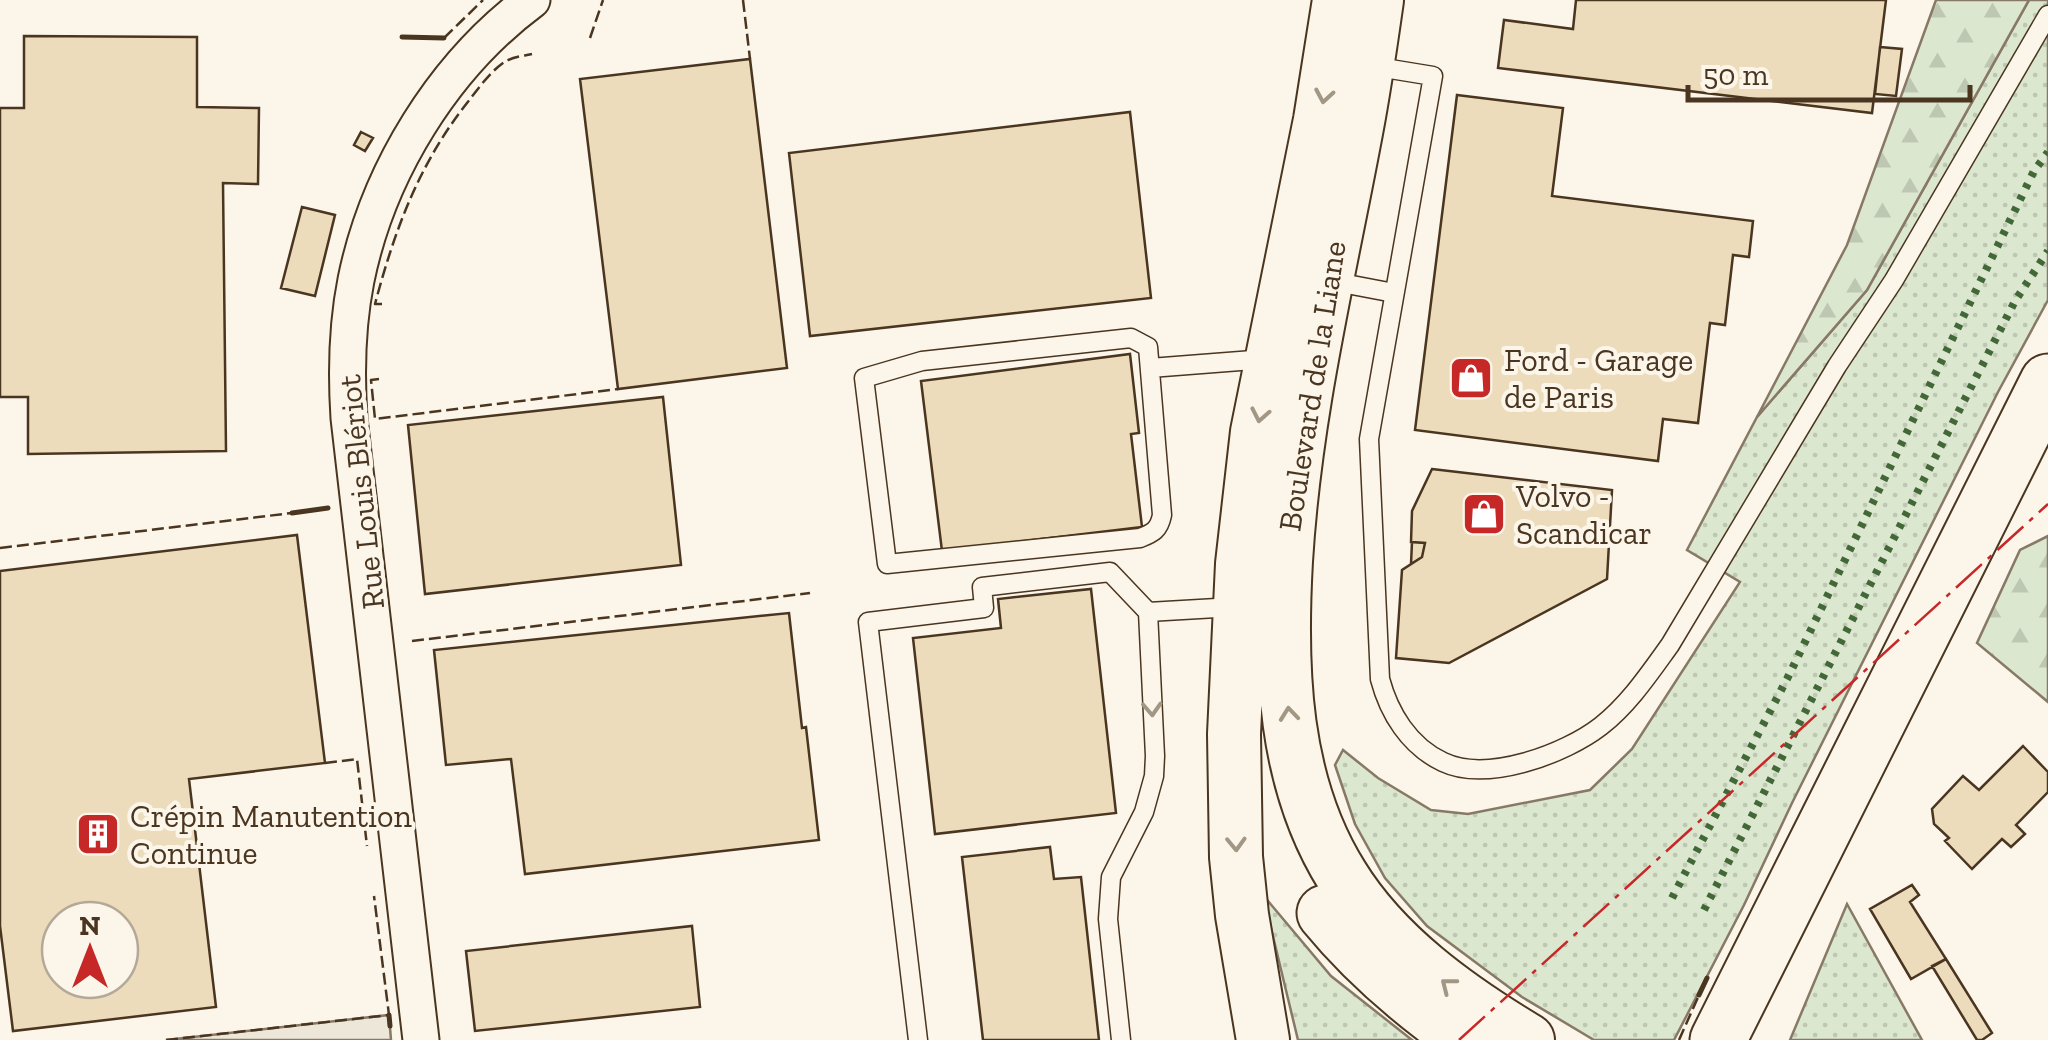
<svg xmlns="http://www.w3.org/2000/svg" width="2048" height="1040" viewBox="0 0 2048 1040" font-family="'Zilla Slab',serif">
<defs>
<pattern id="grass-dots" width="8" height="8" patternUnits="userSpaceOnUse" patternTransform="scale(2.5)"><rect width="8" height="8" fill="#dce7d0"/><path d="M2 2h.1M6 6h.1" fill="none" stroke="#bec7b2" stroke-width="1.8" stroke-linecap="round"/></pattern>
<pattern id="forest-firs" width="22" height="20" patternUnits="userSpaceOnUse" patternTransform="scale(2.5)"><rect width="22" height="20" fill="#dce7d0"/><path d="M5 1l3.5 6h-7zM16 11l3.5 6h-7z" fill="#bec7b2"/></pattern>
</defs>
<rect width="100%" height="100%" fill="#fbf6e9"/>
<!-- grass -->
<path fill="url(#grass-dots)" stroke="#887966" stroke-width="2.5" d="M2029 0H2048V300L1998 392 1792 803 1744 905 1674 1040H1594L1522 997 1427 926 1385 878 1355 824 1335 765 1343 750 1378 778 1431 810 1468 814 1590 790 1632 749 1740 582 1687 550 1757 417 1867 290Z
M1263 895 1331 976 1412 1040H1298Z
M1847 904 1922 1040H1790Z"/>
<!-- forest -->
<path fill="url(#forest-firs)" stroke="#887966" stroke-width="2.5" d="M1936 0H2029L1867 290 1757 417 1847 245Z
M2048 536V702L1977 643 2020 550Z"/>
<!-- parking -->
<path fill="#ede7d9" stroke="#887966" stroke-width="2.5" d="M389 1015 391 1040H166Z"/>
<!-- building -->
<path fill="#ecdcbc" stroke="#4a3520" stroke-width="2.5" fill-rule="evenodd" d="M1576 0H1886L1872 113 1498 68 1504 20 1573 29Z
M24 36 197 37V107L259 108 258 184 223 183 226 451 28 454V397H0V108H24Z
M1880 47 1902 49 1896 96 1875 94Z
M750 59 787 368 618 389 580 79Z
M1457 95 1563 108 1552 196 1753 221 1749 257 1733 255 1725 325 1710 323 1698 423 1663 419 1658 461 1415 430Z
M1130 112 1151 298 810 336 789 153Z
M361 132 373 138 365 151 354 145Z
M302 207 335 215 315 296 281 288Z
M1130 354 1139 433 1131 434 1142 527 942 551 921 381Z
M663 397 681 565 425 594 408 425Z
M1432 469 1612 490 1607 579 1449 663 1396 658 1402 570 1422 557 1425 543 1411 542 1412 511Z
M297 535 325 763 189 779 216 1007 13 1031 0 926V571ZM60 920H120V980H60Z
M1412 542 1425 543 1422 557 1411 564Z
M1091 589 1116 813 935 834 913 638 1001 628 998 599Z
M789 613 802 728 806 727 819 840 525 874 511 759 446 765 434 650Z
M2023 746 2048 772V792L2016 825 2025 834 2011 847 2002 839 1972 869 1945 841 1949 838 1934 824 1932 809 1963 776 1979 790Z
M1050 847 1054 879 1081 877 1099 1040H983L962 857Z
M1912 885 1919 895 1910 902 1946 959 1911 979 1870 909Z
M692 926 700 1007 475 1031 466 951Z
M1946 959 1992 1033 1982 1040H1977L1932 966Z"/>
<g fill="none" stroke-linecap="round" stroke-linejoin="round">
<!-- lane casing -->
<g stroke="#4a3520" stroke-width="21">
<path id="lane" d="M1372 66 1433 76 1369 439 1380 679C1389 713 1409 746 1443 762 1487 783 1565 754 1601 726 1629 704 1649 674 1670 645L1837 366 1894 280 2048 15
M1331 281 1394 293
M1131 338 1148 347 1162 515C1159 530 1153 533 1140 538L887 564 864 378 922 361Z
M1150 368 1266 359
M1148 612 1234 607
M918 1040 868 622 984 608 982 587 1110 572 1148 612 1155 756 1154 776 1144 812 1111 877 1108 919 1121 1040"/>
</g>
<!-- street casing -->
<g stroke="#4a3520" stroke-width="39">
<path id="street" d="M421 1040 349 418C346 372 347 325 356 280 378 172 443 66 532 0"/>
</g>
<!-- primary casing -->
<g stroke="#4a3520" stroke-width="56">
<path id="primary" d="M1377 0C1371 42 1365 85 1357 127 1330 272 1295 413 1286 561 1280 668 1283 782 1342 876 1385 946 1458 998 1528 1040
M1263 1040 1242 915 1236 857 1234 734 1242 564 1257 432 1320 120 1339 0"/>
</g>
<!-- highway casing -->
<g stroke="#4a3520" stroke-width="59">
<path id="highway" d="M1325 913C1366 963 1413 1003 1466 1040
M1718 1040 2048 382"/>
</g>
<!-- lane -->
<use href="#lane" stroke="#fbf6e9" stroke-width="18"/>
<!-- street -->
<use href="#street" stroke="#fbf6e9" stroke-width="35"/>
<!-- primary -->
<use href="#primary" stroke="#fbf6e9" stroke-width="52"/>
<!-- highway -->
<use href="#highway" stroke="#fbf6e9" stroke-width="55"/>
<!-- hedge -->
<path stroke="#436837" stroke-width="8" stroke-dasharray="5 8" stroke-linecap="butt" d="M1672 898 1787 679 2034 171 2048 152
M1704 910 2015 301 2048 251"/>
<!-- fence -->
<path stroke="#4a3520" stroke-width="2.5" stroke-dasharray="12 5" stroke-linecap="butt" d="M743 0 750 59
M444 38 483 0
M590 38 603 0
M382 304H375C395 229 419 164 467 103 478 89 489 73 503 63 511 57 523 56 532 54
M379 379 371 380 375 419 618 389
M0 548 292 513
M412 641 810 593
M325 763 357 759 367 846
M166 1040 389 1015 374 896
M1679 1040 1699 995"/>
<!-- wall -->
<path stroke="#4a3520" stroke-width="5" d="M402 37 444 38
M292 513 328 508
M1699 995 1707 978
M389 1015 390 1026"/>
<!-- power -->
<path stroke="#c62828" stroke-width="2.5" stroke-dasharray="35 8 5 8" stroke-linecap="butt" d="M1459 1040 2048 504"/>
</g>
<!-- one-way arrows -->
<defs><path id="oneway-chevron" d="M-2-3.5L2.5 0L-2 3.5" fill="none" stroke-width="1.6" stroke-linecap="round" stroke-linejoin="round" transform="scale(2.5)"/></defs>
<g stroke="#a29684">
<use href="#oneway-chevron" transform="translate(1324 96) rotate(100)"/>
<use href="#oneway-chevron" transform="translate(1260 415) rotate(101)"/>
<use href="#oneway-chevron" transform="translate(1152 709) rotate(87)"/>
<use href="#oneway-chevron" transform="translate(1289 714) rotate(-96)"/>
<use href="#oneway-chevron" transform="translate(1236 844) rotate(88)"/>
<use href="#oneway-chevron" transform="translate(1448 985) rotate(-142)"/>
</g>
<!-- icons -->
<defs>
<g id="shop-square" transform="scale(2.25)"><rect x="-9" y="-9" width="18" height="18" rx="4" fill="#c62828" stroke="#fbf6e9"/><path d="M-5-2.5h2.3a2.7 3.5 0 0 1 5.4 0H5L5.5 6h-11ZM-1.5-2.5h3a1.5 2.3 0 0 0-3 0Z" fill="#fff"/></g>
<g id="building-square" transform="scale(2.25)"><rect x="-9" y="-9" width="18" height="18" rx="4" fill="#c62828" stroke="#fbf6e9"/><path d="M-4-6H4V6H1V3H-1V6H-4ZM-2.5-4.3h1.7v1.8h-1.7ZM.8-4.3h1.7v1.8H.8ZM-2.5-1h1.7V.8h-1.7ZM.8-1h1.7V.8H.8Z" fill="#fff"/></g>
</defs>
<g fill-rule="evenodd">
<use href="#shop-square" x="1471" y="378"/>
<use href="#shop-square" x="1484" y="514"/>
<use href="#building-square" x="98" y="834"/>
</g>
<g text-anchor="middle" dominant-baseline="central" stroke-width="8" stroke-linejoin="round" paint-order="stroke">
<!-- poi labels -->
<g font-size="32" fill="#4a3520" stroke="#fbf6e9" text-anchor="start">
<text x="1504" y="360">Ford - Garage<tspan x="1504" dy="37">de Paris</tspan></text>
<text x="1516" y="496">Volvo -<tspan x="1516" dy="37">Scandicar</tspan></text>
<text x="130" y="816">Crépin Manutention<tspan x="130" dy="37">Continue</tspan></text>
</g>
<!-- street labels -->
<g font-size="32" fill="#4a3520" stroke="#fbf6e9">
<text transform="translate(1312 386) rotate(-81)">Boulevard de la Liane</text>
<text transform="translate(361 492) rotate(-96)">Rue Louis Blériot</text>
</g>
</g>
<!-- north arrow -->
<g transform="translate(90 950)"><circle r="48" fill="#fbf6e9" stroke="#b4a999" stroke-width="2.5"/>
<path d="M0-8L18 38L0 25L-18 38Z" fill="#c62828"/>
<text y="-15" font-size="28" font-weight="bold" text-anchor="middle" fill="#4a3520">N</text>
</g>
<!-- scale -->
<path d="M1688 85v15h282v-15" fill="none" stroke="#4a3520" stroke-width="5"/>
<text x="1703" y="85" font-size="30" fill="#4a3520" stroke="#fbf6e9" stroke-width="8" paint-order="stroke">50 m</text>
</svg>
